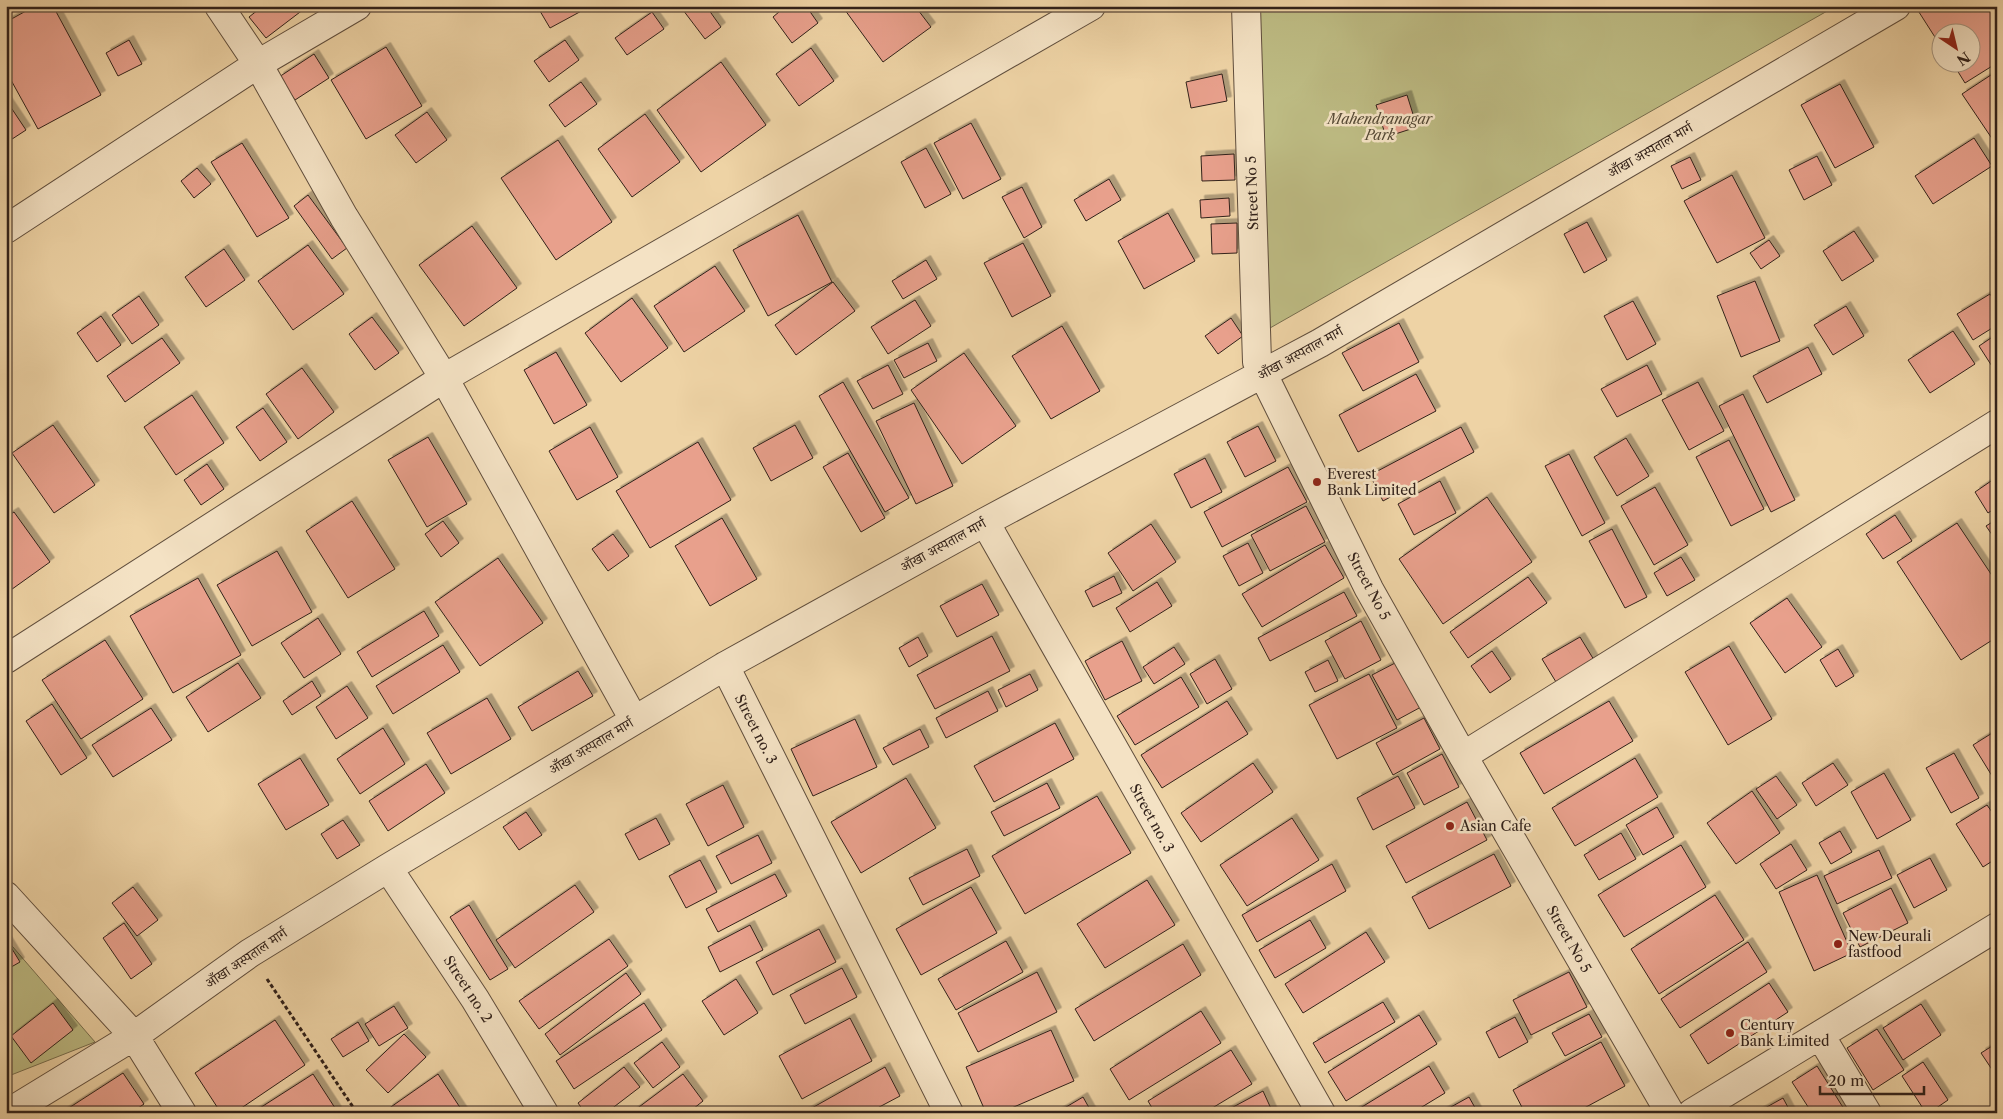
<svg xmlns="http://www.w3.org/2000/svg" width="2003" height="1119" viewBox="0 0 2003 1119" font-family="'Libre Caslon Text','Noto Serif Devanagari',serif">
<defs>
<filter id="shadow"><feDropShadow dx="4.5" dy="-4.5" stdDeviation="0" flood-color="#0004"/></filter>
</defs>
<rect width="100%" height="100%" fill="#eed3a5"/>
<filter id="stains"><feTurbulence type="fractalNoise" baseFrequency=".004" numOctaves="4"/><feColorMatrix values="0 0 0 0 .2 0 0 0 0 .09 0 0 0 0 .02 0 0 0 .5 -.17"/></filter>
<radialGradient id="worn" r=".72"><stop offset=".6" stop-color="#630" stop-opacity="0"/><stop offset="1" stop-color="#630" stop-opacity=".3"/></radialGradient>
<!-- green -->
<path fill="#bdbb83" stroke="#776e4e" d="M1256 6H1836L1263 332Z
M6 939 95 1042 6 1077Z"/>
<!-- building -->
<path fill="#e8a08c" stroke="#31211a" filter="url(#shadow)" d="M35 6H53L101 95 38 129 6 71V22Z
M263 6H302L304 9 266 38 249 17Z
M537 6H586L587 8 550 28Z
M689 6H706L721 27 705 39 683 10Z
M786 6H806L818 23 792 43 773 17Z
M842 6H915L931 27 883 62Z
M1920 6H1997V63L1965 83 1952 62H1970V32H1940V45L1917 9Z
M652 12 664 29 627 55 615 38Z
M129 40 142 64 118 76 106 53Z
M565 40 579 60 549 82 534 61Z
M386 47 422 106 366 139 331 80Z
M811 48 834 81 799 106 776 74Z
M314 54 329 78 295 100 279 77Z
M721 62 766 125 701 172 657 110Z
M1997 71V146L1962 94Z
M1222 74 1227 101 1191 108 1186 82Z
M581 82 597 104 565 127 549 105Z
M1840 84 1874 147 1835 168 1801 105Z
M1407 95 1417 127 1386 137 1376 105Z
M6 100 26 130 6 143Z
M427 112 447 140 416 163 395 135Z
M645 114 680 162 632 197 598 149Z
M971 123 1001 179 963 199 934 143Z
M1974 138 1992 166 1933 204 1915 176Z
M558 140 612 222 556 260 501 178Z
M242 143 289 218 257 237 211 162Z
M926 148 951 194 925 208 901 162Z
M1234 154 1235 180 1202 181 1201 156Z
M1817 156 1832 185 1804 200 1789 170Z
M1690 157 1701 180 1682 189 1671 166Z
M197 168 211 184 194 198 181 181Z
M1732 175 1765 238 1717 263 1684 201Z
M1109 179 1121 200 1086 221 1074 200Z
M1022 187 1042 227 1024 238 1002 197Z
M308 195 347 248 332 259 294 206Z
M1229 198 1230 216 1201 218 1200 200Z
M1168 213 1195 261 1144 289 1118 241Z
M798 215 832 282 768 316 733 250Z
M1587 222 1607 260 1584 273 1564 234Z
M1237 223V253L1212 254 1211 224Z
M472 226 517 288 464 326 419 265Z
M1854 231 1874 261 1842 281 1823 251Z
M1769 240 1780 256 1761 269 1750 253Z
M1023 243 1051 296 1012 317 984 263Z
M308 245 344 294 293 330 258 281Z
M224 249 245 280 206 307 185 277Z
M926 260 937 279 903 299 892 281Z
M715 266 745 311 684 352 654 306Z
M1755 281 1780 341 1741 357 1717 296Z
M833 282 855 311 796 355 775 325Z
M1990 294 1997 305V325L1973 340 1957 314Z
M139 296 159 325 132 344 112 315Z
M632 298 668 348 621 382 585 333Z
M915 300 931 326 888 354 871 327Z
M1633 301 1656 344 1627 360 1604 316Z
M1846 306 1864 336 1833 355 1814 325Z
M101 316 121 345 97 362 77 333Z
M372 317 399 353 375 370 349 334Z
M1231 318 1243 336 1218 354 1205 336Z
M1399 323 1419 362 1363 391 1342 353Z
M1062 326 1100 391 1051 419 1012 356Z
M1953 331 1975 364 1930 393 1908 360Z
M1997 334V374L1979 346Z
M162 338 180 363 125 402 107 376Z
M928 343 937 361 904 378 894 360Z
M1808 347 1822 374 1767 403 1753 376Z
M556 352 587 405 554 424 524 370Z
M964 353 1016 426 962 464 911 390Z
M888 365 903 394 873 409 857 381Z
M1647 365 1662 394 1617 417 1601 389Z
M302 368 334 412 298 439 266 394Z
M1416 374 1436 411 1358 452 1339 415Z
M843 382 909 498 885 512 819 396Z
M1698 382 1724 431 1689 450 1662 400Z
M1743 394 1795 500 1771 512 1719 406Z
M192 395 224 443 176 475 144 427Z
M914 403 953 486 916 504 876 421Z
M263 408 287 442 260 461 236 427Z
M53 425 95 485 54 513 12 453Z
M795 425 813 458 771 481 753 448Z
M1258 426 1276 461 1245 477 1227 442Z
M590 427 618 477 577 500 549 451Z
M1461 427 1474 452 1383 501 1370 475Z
M428 437 467 504 427 527 388 460Z
M1626 438 1649 476 1617 496 1594 457Z
M1729 440 1764 509 1731 526 1696 457Z
M698 442 731 500 650 548 616 491Z
M848 453 885 518 861 532 823 467Z
M1569 454 1605 523 1582 536 1545 466Z
M1205 458 1222 492 1191 508 1174 474Z
M207 464 224 489 201 505 184 480Z
M1288 467 1307 502 1222 547 1204 512Z
M1997 477V507L1988 513 1975 492Z
M1440 481 1456 513 1414 535 1398 504Z
M1655 487 1688 545 1654 565 1621 506Z
M1487 497 1532 562 1443 624 1399 559Z
M352 501 395 569 348 598 306 531Z
M1306 506 1325 542 1270 571 1251 535Z
M14 512 50 562 8 592 6 589V517Z
M1895 515 1912 541 1883 559 1866 534Z
M722 518 757 579 710 606 675 546Z
M1997 519V542L1986 526Z
M443 521 459 543 441 557 425 534Z
M1957 523 1997 583V637L1961 660 1897 562Z
M1151 524 1176 562 1133 591 1108 553Z
M1612 529 1647 597 1625 608 1589 541Z
M613 534 629 556 608 571 592 549Z
M1248 543 1263 573 1239 586 1223 556Z
M1325 545 1344 578 1262 627 1242 594Z
M277 551 312 612 252 646 217 585Z
M1681 557 1695 580 1667 596 1654 573Z
M498 558 543 623 480 666 435 602Z
M1114 576 1122 593 1093 607 1085 591Z
M1528 577 1547 603 1468 658 1450 632Z
M198 578 241 655 173 693 130 616Z
M1157 582 1172 606 1130 632 1116 608Z
M982 584 999 615 957 637 940 606Z
M1344 592 1357 616 1270 661 1258 638Z
M1787 598 1822 647 1785 673 1750 623Z
M424 611 439 636 372 677 357 652Z
M318 618 341 654 304 678 281 643Z
M1361 621 1381 660 1345 679 1325 641Z
M992 636 1010 671 935 709 917 675Z
M918 637 928 656 909 667 899 648Z
M1580 637 1594 660 1556 682 1542 659Z
M105 640 143 699 81 739 42 680Z
M1122 641 1142 681 1105 700 1085 661Z
M443 645 460 672 393 714 376 686Z
M1729 646 1772 719 1728 745 1685 672Z
M1174 647 1185 664 1154 684 1143 667Z
M1838 649 1854 676 1836 687 1820 660Z
M1492 651 1511 679 1490 693 1471 666Z
M1215 659 1232 689 1207 704 1190 674Z
M1328 660 1338 681 1315 692 1305 672Z
M1397 662 1421 707 1397 720 1372 675Z
M238 663 261 698 208 732 186 697Z
M578 671 593 696 532 731 518 707Z
M1030 674 1038 690 1006 707 998 690Z
M1369 674 1397 728 1337 759 1309 705Z
M1181 677 1199 707 1135 745 1117 716Z
M312 681 321 696 292 715 283 701Z
M347 686 368 718 336 739 316 707Z
M988 691 998 711 946 738 936 718Z
M487 698 511 739 451 774 427 733Z
M1227 701 1248 734 1162 788 1141 755Z
M1609 701 1633 741 1544 794 1520 753Z
M52 704 87 758 61 775 26 721Z
M151 708 172 740 113 777 92 745Z
M1424 718 1440 749 1393 775 1376 743Z
M855 719 877 767 813 796 791 749Z
M1055 723 1074 759 994 802 974 766Z
M383 728 405 764 360 794 337 759Z
M920 729 929 747 893 765 883 748Z
M1997 730V784L1973 745Z
M1954 753 1979 798 1951 813 1926 768Z
M1442 754 1459 787 1424 805 1407 773Z
M300 758 329 805 286 830 258 784Z
M1635 758 1658 797 1575 846 1552 808Z
M1253 763 1273 792 1201 842 1181 813Z
M1833 763 1848 785 1816 806 1802 783Z
M426 764 445 793 388 831 369 801Z
M1884 773 1911 820 1877 839 1851 792Z
M1398 776 1415 808 1373 830 1357 798Z
M1776 776 1797 805 1777 819 1756 789Z
M906 778 936 828 861 873 831 822Z
M1047 783 1060 808 1004 836 991 812Z
M723 785 744 827 708 846 686 804Z
M1752 791 1780 833 1736 864 1707 823Z
M1097 796 1131 853 1025 914 992 856Z
M1467 802 1487 840 1406 883 1386 846Z
M1987 805 1997 819V858L1983 867 1956 824Z
M1657 807 1674 837 1643 855 1626 825Z
M526 812 542 835 519 850 503 827Z
M656 818 670 844 639 860 625 834Z
M1292 818 1319 860 1247 906 1220 865Z
M343 820 360 845 337 859 321 834Z
M1840 831 1852 852 1831 864 1819 843Z
M1621 833 1636 859 1599 880 1584 855Z
M758 835 772 863 731 884 716 856Z
M1791 844 1807 870 1776 889 1760 864Z
M1681 845 1706 887 1624 937 1598 895Z
M967 849 980 876 923 905 909 878Z
M1879 850 1892 878 1837 904 1824 876Z
M1494 854 1511 886 1429 929 1412 897Z
M1930 858 1947 890 1914 908 1897 875Z
M700 860 717 892 686 908 669 876Z
M1332 864 1346 891 1257 942 1242 915Z
M775 874 787 896 718 932 706 909Z
M1817 875 1852 953 1814 971 1779 892Z
M1147 880 1175 925 1105 968 1077 924Z
M575 885 594 912 515 968 496 940Z
M133 887 158 920 137 936 112 903Z
M971 887 997 933 921 975 896 929Z
M1891 888 1908 923 1860 947 1843 913Z
M1715 895 1744 940 1659 994 1631 949Z
M469 905 508 969 490 980 450 917Z
M1310 920 1326 948 1275 978 1259 950Z
M124 923 152 964 131 979 103 938Z
M750 925 763 950 720 972 708 947Z
M819 929 836 962 773 995 756 962Z
M1366 932 1385 962 1303 1013 1285 984Z
M6 939 20 962 6 970Z
M609 939 628 966 539 1029 519 1001Z
M1006 941 1023 972 956 1010 938 979Z
M1748 942 1767 972 1680 1028 1661 999Z
M1183 944 1201 975 1094 1041 1075 1009Z
M842 968 857 997 805 1024 790 995Z
M1037 972 1057 1012 978 1052 958 1013Z
M1569 972 1587 1007 1531 1035 1513 1000Z
M626 973 641 994 560 1055 545 1034Z
M736 979 758 1013 724 1035 702 1001Z
M1769 983 1788 1012 1708 1064 1690 1035Z
M1383 1002 1395 1022 1325 1063 1313 1043Z
M53 1003 73 1030 31 1063 11 1036Z
M644 1003 662 1030 574 1089 556 1061Z
M1921 1004 1941 1035 1903 1060 1883 1028Z
M394 1006 408 1028 379 1046 365 1024Z
M1201 1011 1221 1043 1129 1100 1110 1069Z
M1589 1014 1602 1037 1565 1056 1552 1033Z
M1419 1015 1437 1044 1346 1101 1328 1072Z
M1515 1017 1528 1042 1499 1058 1486 1032Z
M850 1018 872 1061 802 1099 779 1056Z
M275 1020 305 1065 234 1113H221L195 1073Z
M358 1022 369 1041 343 1057 331 1039Z
M1877 1029 1904 1070 1873 1090 1847 1048Z
M1051 1030 1074 1081 1000 1113H986L966 1067Z
M404 1034 426 1057 388 1093 366 1070Z
M662 1042 680 1067 653 1088 634 1063Z
M1601 1042 1625 1086 1575 1113H1525L1513 1090Z
M1997 1043V1077L1981 1053Z
M1231 1050 1252 1084 1204 1113H1155L1148 1101Z
M1923 1062 1948 1100 1929 1113H1926L1902 1076Z
M1429 1066 1445 1093 1412 1113H1352Z
M1817 1066 1844 1109 1837 1113H1812L1792 1082Z
M624 1067 640 1087 606 1113H585L578 1103Z
M885 1067 900 1096 868 1113H803Z
M123 1073 144 1104 131 1113H61Z
M313 1074 337 1111 335 1113H252Z
M438 1074 463 1112 391 1113 388 1109Z
M683 1074 703 1101 688 1113H631Z
M1263 1091 1273 1113H1222Z
M1083 1097 1092 1113H1056Z
M1469 1097 1478 1113H1440Z
M1783 1098 1791 1113H1756Z"/>
<g fill="none" stroke-linecap="round" stroke-linejoin="round">
<!-- street casing -->
<g stroke="#604e3d" stroke-width="30">
<path id="street" d="M219 6 258 64 344 217 444 378 634 720
M1246 6 1257 362 1369 589 1463 756 1670 1113
M6 229 258 64 357 6
M985 522 1321 1113
M6 659 444 378 1091 6
M725 666 949 1113
M1463 756 1997 424
M388 868 475 999 544 1113
M6 896 134 1036 182 1113
M1820 1035 1867 1113
M8 1113 134 1036 250 953 388 868 725 666 985 522 1320 343 1896 6
M1692 1113 1997 927"/>
</g>
<!-- path -->
<path stroke="#31211a" stroke-width="3" stroke-dasharray="4 2.5" stroke-linecap="butt" d="M267 979 357 1113"/>
<!-- street -->
<use href="#street" stroke="#f4e2c4" stroke-width="28"/>
</g>
<!-- markers -->
<g fill="#8f2418" stroke="#f4e2c4" stroke-width="2">
<circle cx="1317" cy="482" r="5"/>
<circle cx="1450" cy="826" r="5"/>
<circle cx="1838" cy="944" r="5"/>
<circle cx="1730" cy="1033" r="5"/>
</g>
<g text-anchor="middle" dominant-baseline="central" stroke-width="5" stroke-linejoin="round" paint-order="stroke">
<!-- park labels -->
<g font-size="14" font-style="italic" fill="#544834" stroke="#f4e2c4">
<text x="1380" y="119">Mahendranagar<tspan x="1380" dy="16">Park</tspan></text>
</g>
<!-- street labels -->
<g font-size="14" fill="#31211a" stroke="#f4e2c4">
<text transform="translate(1650 150) rotate(-30)">आँखा अस्पताल मार्ग</text>
<text transform="translate(1252 193) rotate(-92)">Street No 5</text>
<text transform="translate(1300 353) rotate(-29)">आँखा अस्पताल मार्ग</text>
<text transform="translate(943 545) rotate(-29)">आँखा अस्पताल मार्ग</text>
<text transform="translate(1369 586) rotate(62)">Street No 5</text>
<text transform="translate(756 729) rotate(63)">Street no. 3</text>
<text transform="translate(591 746) rotate(-31)">आँखा अस्पताल मार्ग</text>
<text transform="translate(1152 818) rotate(61)">Street no. 3</text>
<text transform="translate(1569 939) rotate(60)">Street No 5</text>
<text transform="translate(246 958) rotate(-34)">आँखा अस्पताल मार्ग</text>
<text transform="translate(468 989) rotate(57)">Street no. 2</text>
</g>
<!-- poi labels -->
<g font-size="14" fill="#31211a" stroke="#f4e2c4" text-anchor="start">
<text x="1327" y="474">Everest<tspan x="1327" dy="16">Bank Limited</tspan></text>
<text x="1460" y="826">Asian Cafe</text>
<text x="1848" y="936">New Deurali<tspan x="1848" dy="16">fastfood</tspan></text>
<text x="1740" y="1025">Century<tspan x="1740" dy="16">Bank Limited</tspan></text>
</g>
</g>
<!-- margin -->
<rect width="2003" height="1119" fill="none" stroke="#eed3a5" stroke-width="25"/>
<rect x="8" y="8" width="1988" height="1104" fill="none" stroke="#31211a" stroke-width="2.5"/>
<rect x="12" y="12" width="1978" height="1094" fill="none" stroke="#31211a"/>
<!-- north arrow -->
<g transform="translate(1956 48) rotate(145)"><circle r="24" fill="#f4e2c4" stroke="#a69580"/>
<path d="M0-4L9 19L0 12L-9 19Z" fill="#8f2418"/>
<text y="-8" font-size="14" font-weight="bold" text-anchor="middle" fill="#31211a">N</text>
</g>
<!-- scale -->
<path d="M1820 1086v8h104v-8" fill="none" stroke="#31211a" stroke-width="2.5"/>
<text x="1828" y="1086" font-size="15" fill="#31211a" stroke="#f4e2c4" stroke-width="4" paint-order="stroke">20 m</text>
<rect width="100%" height="100%" filter="url(#stains)"/>
<rect width="100%" height="100%" fill="url(#worn)"/>
</svg>
